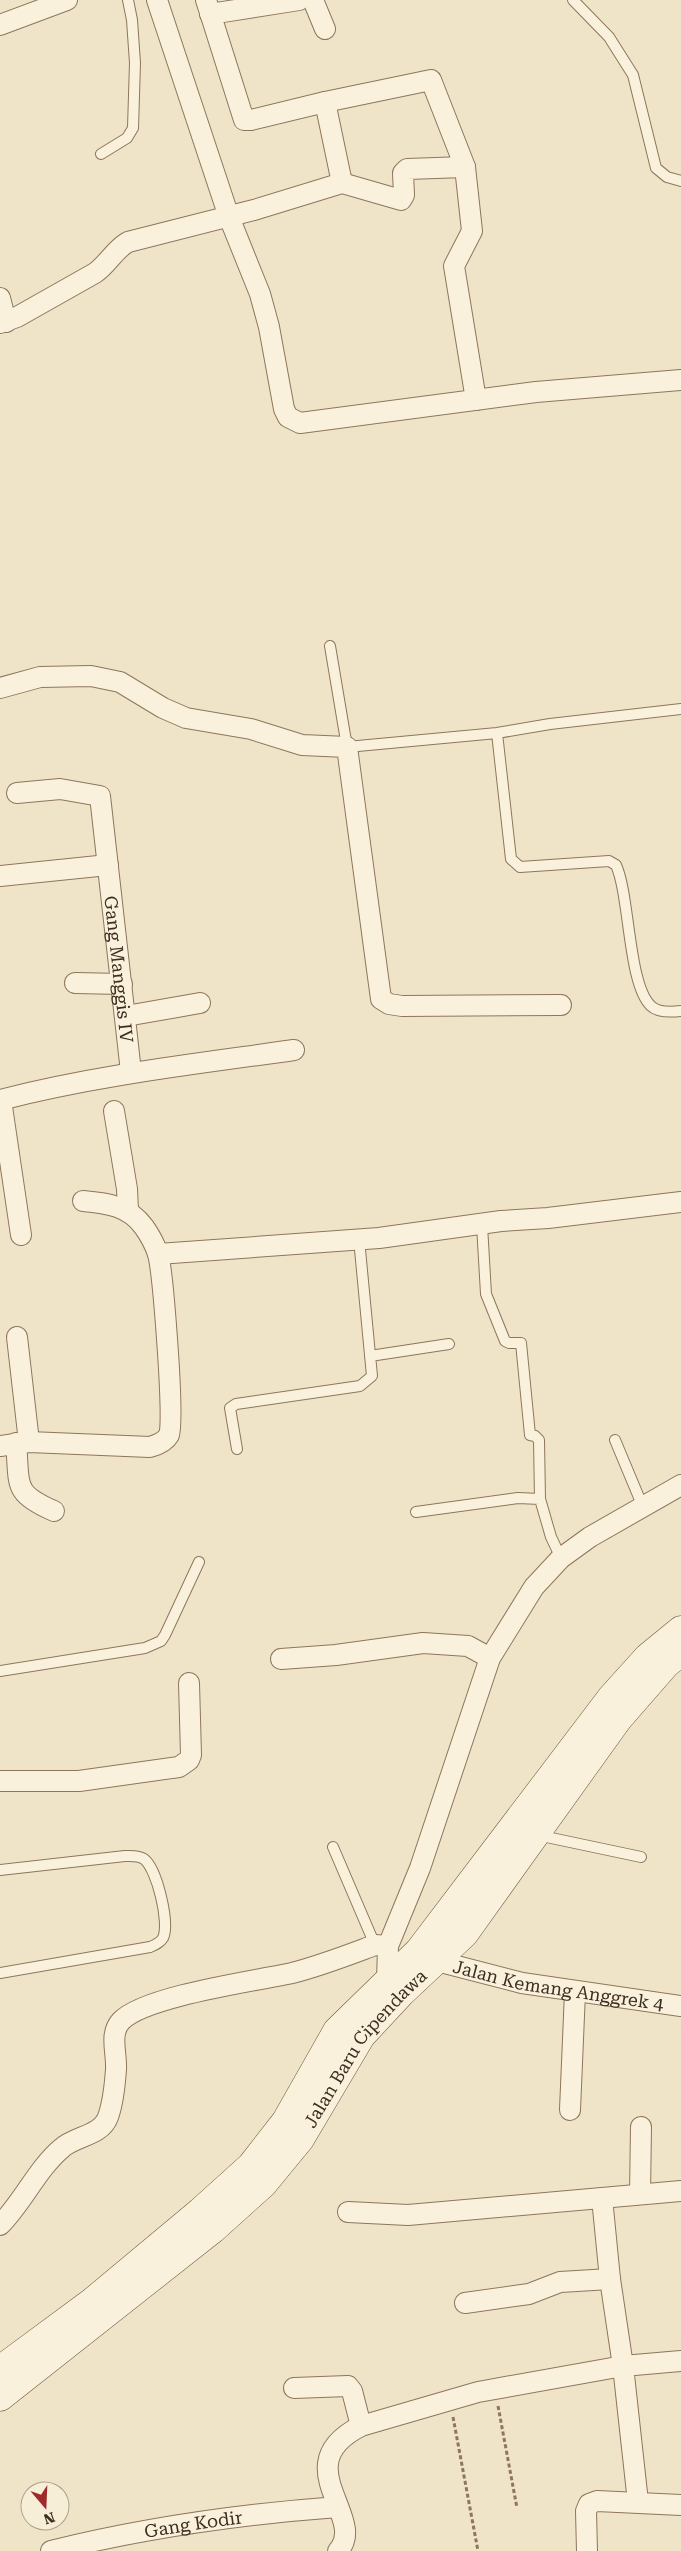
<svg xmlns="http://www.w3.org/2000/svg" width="681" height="2551" viewBox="0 0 681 2551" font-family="'Roboto Serif',serif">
<rect width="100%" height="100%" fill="#f0e4c8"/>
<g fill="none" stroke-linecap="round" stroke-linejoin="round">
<!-- service casing -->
<g stroke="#8d765c" stroke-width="12">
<path id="service" d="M573 0 609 37 633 75 656 168 667 177 681 181
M101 154 127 138 133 128 135 63 132 20 128 0
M330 646 347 747 497 733 550 724 681 709
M497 733 511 859 520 867 609 861 616 865C630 896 628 985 651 1006 658 1013 672 1012 681 1011
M482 1225 486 1294 505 1341 509 1343H521L530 1435 535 1436 539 1440 540 1499 551 1537 561 1558
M370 1356 449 1344
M615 1440 643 1507
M237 1449 230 1408 236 1404 360 1386 372 1376 359 1239
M416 1512 518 1498 540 1499
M0 1671 145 1648 161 1641 165 1635 199 1562
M537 1835 641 1857
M333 1847 375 1945
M0 1870 125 1856C131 1856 138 1855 144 1859 157 1869 170 1923 163 1938 160 1943 155 1945 150 1947L0 1973"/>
</g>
<!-- minor casing -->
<g stroke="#8d765c" stroke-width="22">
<g id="minor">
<path d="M157 0 229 217 260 294 269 327 284 409 288 417 300 423 536 392 681 380"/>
<path d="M206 0 244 120H251L325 102"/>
<path d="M313 0 325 29"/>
<path d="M210 14 299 0"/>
<path d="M0 25 67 0"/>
<path d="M342 183 325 102 431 80 465 167 472 231 454 266 476 400"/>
<path d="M0 298 6 322"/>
<path d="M0 323 17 317 95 273C108 264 115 249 128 242L254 210 342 183 401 200 404 195 403 173 407 169 465 167"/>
<path d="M0 688 40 677 91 676 120 682 163 708 186 718 251 729 302 745 347 747 381 999 389 1004 402 1006 561 1005"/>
<path id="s1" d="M17 793 60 789 100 796 131 1072"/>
<path d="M0 876 108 865"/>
<path d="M75 983 122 984"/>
<path d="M126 1016 200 1003"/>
<path d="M0 1100C97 1075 195 1064 294 1050"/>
<path d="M1 1100 21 1235"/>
<path d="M114 1111 127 1189 128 1211"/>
<path d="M158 1254 379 1238 501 1221 548 1218 681 1202"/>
<path d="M17 1337 29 1442"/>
<path d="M16 1443C20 1485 12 1493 54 1511"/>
<path d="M0 1446 29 1442 150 1447C157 1445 165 1442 169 1435 175 1424 163 1273 158 1254 155 1245 149 1234 144 1227 129 1206 107 1203 83 1201"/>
<path d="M281 1659 336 1655 423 1643 468 1646 490 1658"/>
<path d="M0 1781H79L179 1767 189 1760 191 1755 189 1683"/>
<path id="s2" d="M437 1961 522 1983 681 2006"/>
<path d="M392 1987 387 1982 388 1946 420 1868 490 1658 534 1587 561 1558 590 1537 681 1485"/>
<path d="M570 2110 575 1992"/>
<path d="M640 2194 641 2127"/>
<path d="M348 2212 408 2215 681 2191"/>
<path d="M0 2225C23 2202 37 2169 62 2148 75 2136 101 2136 108 2117 113 2103 115 2084 116 2069 117 2053 109 2034 121 2021 145 1996 255 1981 292 1973 320 1966 348 1955 375 1945L388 1946"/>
<path d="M465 2303 529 2294 560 2282 610 2279"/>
<path d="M294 2388 348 2386 352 2391 361 2426"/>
<path d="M638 2502 623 2366 681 2361"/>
<path id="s3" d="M51 2551C144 2528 242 2514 338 2507"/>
<path d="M338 2551C369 2518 284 2465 361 2426L478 2392 623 2366 610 2279 602 2198"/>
<path d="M587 2551 586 2511 589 2504 597 2501 681 2505"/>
</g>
</g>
<!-- secondary casing -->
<g stroke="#6f573f" stroke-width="29">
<g id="secondary">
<path d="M0 2370 92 2302 200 2212 251 2166 286 2121 337 2031 419 1951 611 1698 648 1657 681 1630"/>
<path id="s4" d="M0 2397 213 2229 263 2184 300 2139 361 2036 401 1993 464 1934 618 1719 666 1664 681 1652"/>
</g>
</g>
<!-- path -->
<path stroke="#8d765c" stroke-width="3" stroke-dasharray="4 2.5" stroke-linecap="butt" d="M498 2406 517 2508
M453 2417 478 2551"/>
<!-- service -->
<use href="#service" stroke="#faf1dc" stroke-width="10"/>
<!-- minor -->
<use href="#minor" stroke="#faf1dc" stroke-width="20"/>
<!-- secondary -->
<use href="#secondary" stroke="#faf1dc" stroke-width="28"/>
</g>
<g text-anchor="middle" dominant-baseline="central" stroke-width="4" stroke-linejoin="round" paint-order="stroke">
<!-- street labels -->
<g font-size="18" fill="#3d2e20" stroke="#f7eed8">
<text stroke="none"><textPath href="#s1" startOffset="258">Gang Manggis IV</textPath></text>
<text stroke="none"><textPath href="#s2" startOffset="124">Jalan Kemang Anggrek 4</textPath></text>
<text stroke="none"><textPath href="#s4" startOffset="509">Jalan Baru Cipendawa</textPath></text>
<text stroke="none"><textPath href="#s3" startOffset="145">Gang Kodir</textPath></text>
</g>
</g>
<!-- north arrow -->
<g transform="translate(45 2506) rotate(161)"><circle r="24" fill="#f7eed8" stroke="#ada18e"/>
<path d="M0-4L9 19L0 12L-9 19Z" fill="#9e2a2b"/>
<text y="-8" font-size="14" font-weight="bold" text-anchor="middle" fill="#3d2e20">N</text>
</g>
</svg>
